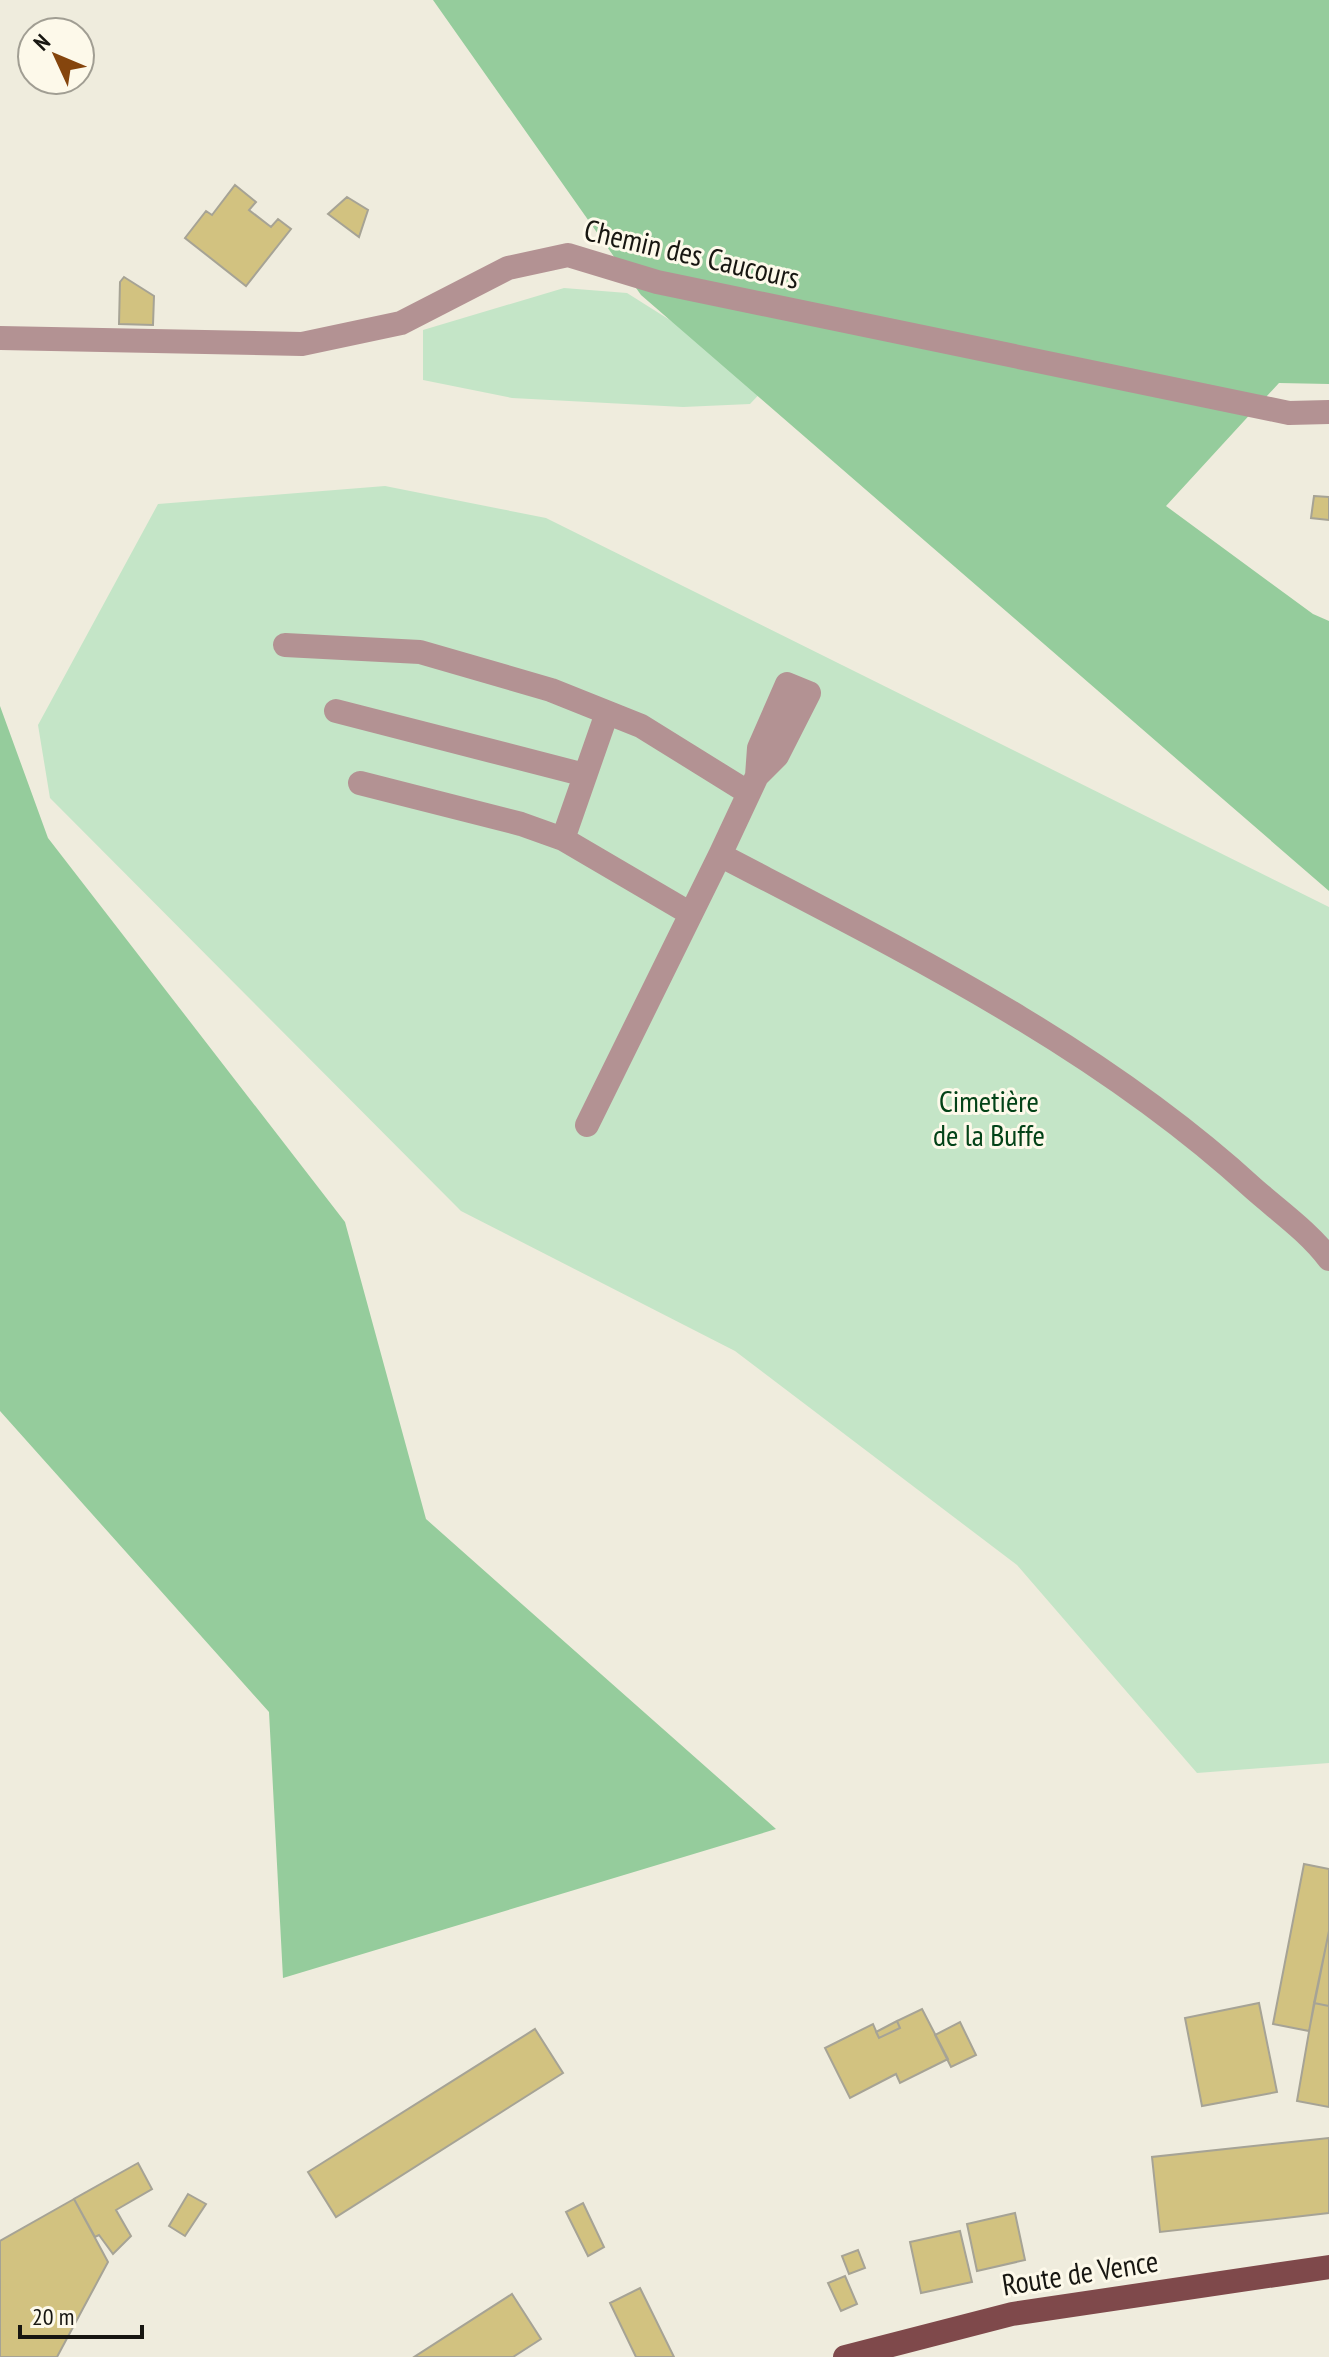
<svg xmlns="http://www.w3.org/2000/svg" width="1329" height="2357" viewBox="0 0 1329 2357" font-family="'PT Sans Narrow',sans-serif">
<rect width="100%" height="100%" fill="#efecdd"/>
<!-- green -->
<path fill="#c4e5c7" d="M564 288 627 293 770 383 750 404 683 407 512 398 423 380V330Z
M385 486 546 518 1329 907V1763L1197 1773 1017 1565 735 1351 461 1211 50 798 38 725 158 504Z"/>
<!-- forest -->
<path fill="#95cc9c" d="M433 0H1329V384L1279 383 1166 506 1313 614 1329 621V891L641 295Z
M0 706 48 838 345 1222 426 1519 776 1829 283 1978 269 1712 0 1411Z"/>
<!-- building -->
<path fill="#d2c280" stroke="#a6a395" stroke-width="2" d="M235 185 256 202 249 210 271 227 278 219 291 229 246 286 185 238 206 211 212 215Z
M347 197 368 210 359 237 328 214Z
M124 277 154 296 153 325 119 324 120 282Z
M1314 496 1329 497V520L1311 518Z
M1304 1864 1329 1869V1931L1309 2031 1273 2024Z
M1329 1931V2006L1314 2003Z
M1259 2003 1277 2092 1202 2106 1185 2018Z
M1314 2003 1329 2006V2107L1297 2101Z
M922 2009 948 2059 900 2083 896 2074 850 2098 825 2048 873 2024 879 2038 900 2028 897 2021Z
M897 2021 900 2028 879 2038 876 2032Z
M960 2022 976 2055 951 2067 935 2035Z
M535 2029 563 2073 336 2217 308 2172Z
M1329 2138V2213L1160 2232 1152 2157Z
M138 2163 152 2189 116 2210 131 2236 113 2254 99 2235 95 2237 74 2199Z
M188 2194 206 2204 185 2236 169 2226Z
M74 2199 108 2262 57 2357H0V2241Z
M583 2203 604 2247 588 2256 566 2212Z
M1015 2213 1025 2260 977 2271 967 2224Z
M960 2231 972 2282 921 2293 910 2242Z
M858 2250 865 2268 849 2274 842 2256Z
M845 2276 857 2304 841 2311 828 2283Z
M640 2288 674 2357H636L610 2303Z
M512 2294 541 2339 513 2357H414Z"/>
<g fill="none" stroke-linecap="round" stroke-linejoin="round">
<!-- minor -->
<path stroke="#b39293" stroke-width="24" d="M0 338 302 344 401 323 508 268 568 255 657 282 1289 413 1329 412
M285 645 420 652 551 690 641 726 749 793
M336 711 585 775
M360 783 521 824 563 839 691 914
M563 839 607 713
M720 855 757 776 777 756 809 693 787 684 759 748 757 776
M587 1125 720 855C906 952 1098 1046 1254 1189 1279 1211 1310 1233 1329 1259"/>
<!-- major -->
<path stroke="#7f494b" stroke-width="24" d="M845 2357 1012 2314 1329 2267"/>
</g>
<g text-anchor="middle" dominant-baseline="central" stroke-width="6" stroke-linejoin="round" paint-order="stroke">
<!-- street labels -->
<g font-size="30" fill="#171611" stroke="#fdf9ea">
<text transform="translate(692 253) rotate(13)">Chemin des Caucours</text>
<text transform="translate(1080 2272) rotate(-9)">Route de Vence</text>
</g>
<!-- park labels -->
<g font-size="30" fill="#024217" stroke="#fdf9ea">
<text x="989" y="1100">Cimetière<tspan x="989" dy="34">de la Buffe</tspan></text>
</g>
</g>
<!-- north arrow -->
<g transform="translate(56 56) rotate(314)"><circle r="38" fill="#fdf9ea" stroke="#a19e93" stroke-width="2"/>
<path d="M0-6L14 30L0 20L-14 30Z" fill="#85450d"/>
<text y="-12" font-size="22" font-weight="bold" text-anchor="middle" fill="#171611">N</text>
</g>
<!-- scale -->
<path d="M20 2325v12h122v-12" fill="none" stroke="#171611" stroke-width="4"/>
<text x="32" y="2325" font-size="24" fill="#171611" stroke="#fdf9ea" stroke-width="6" paint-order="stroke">20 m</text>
</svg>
